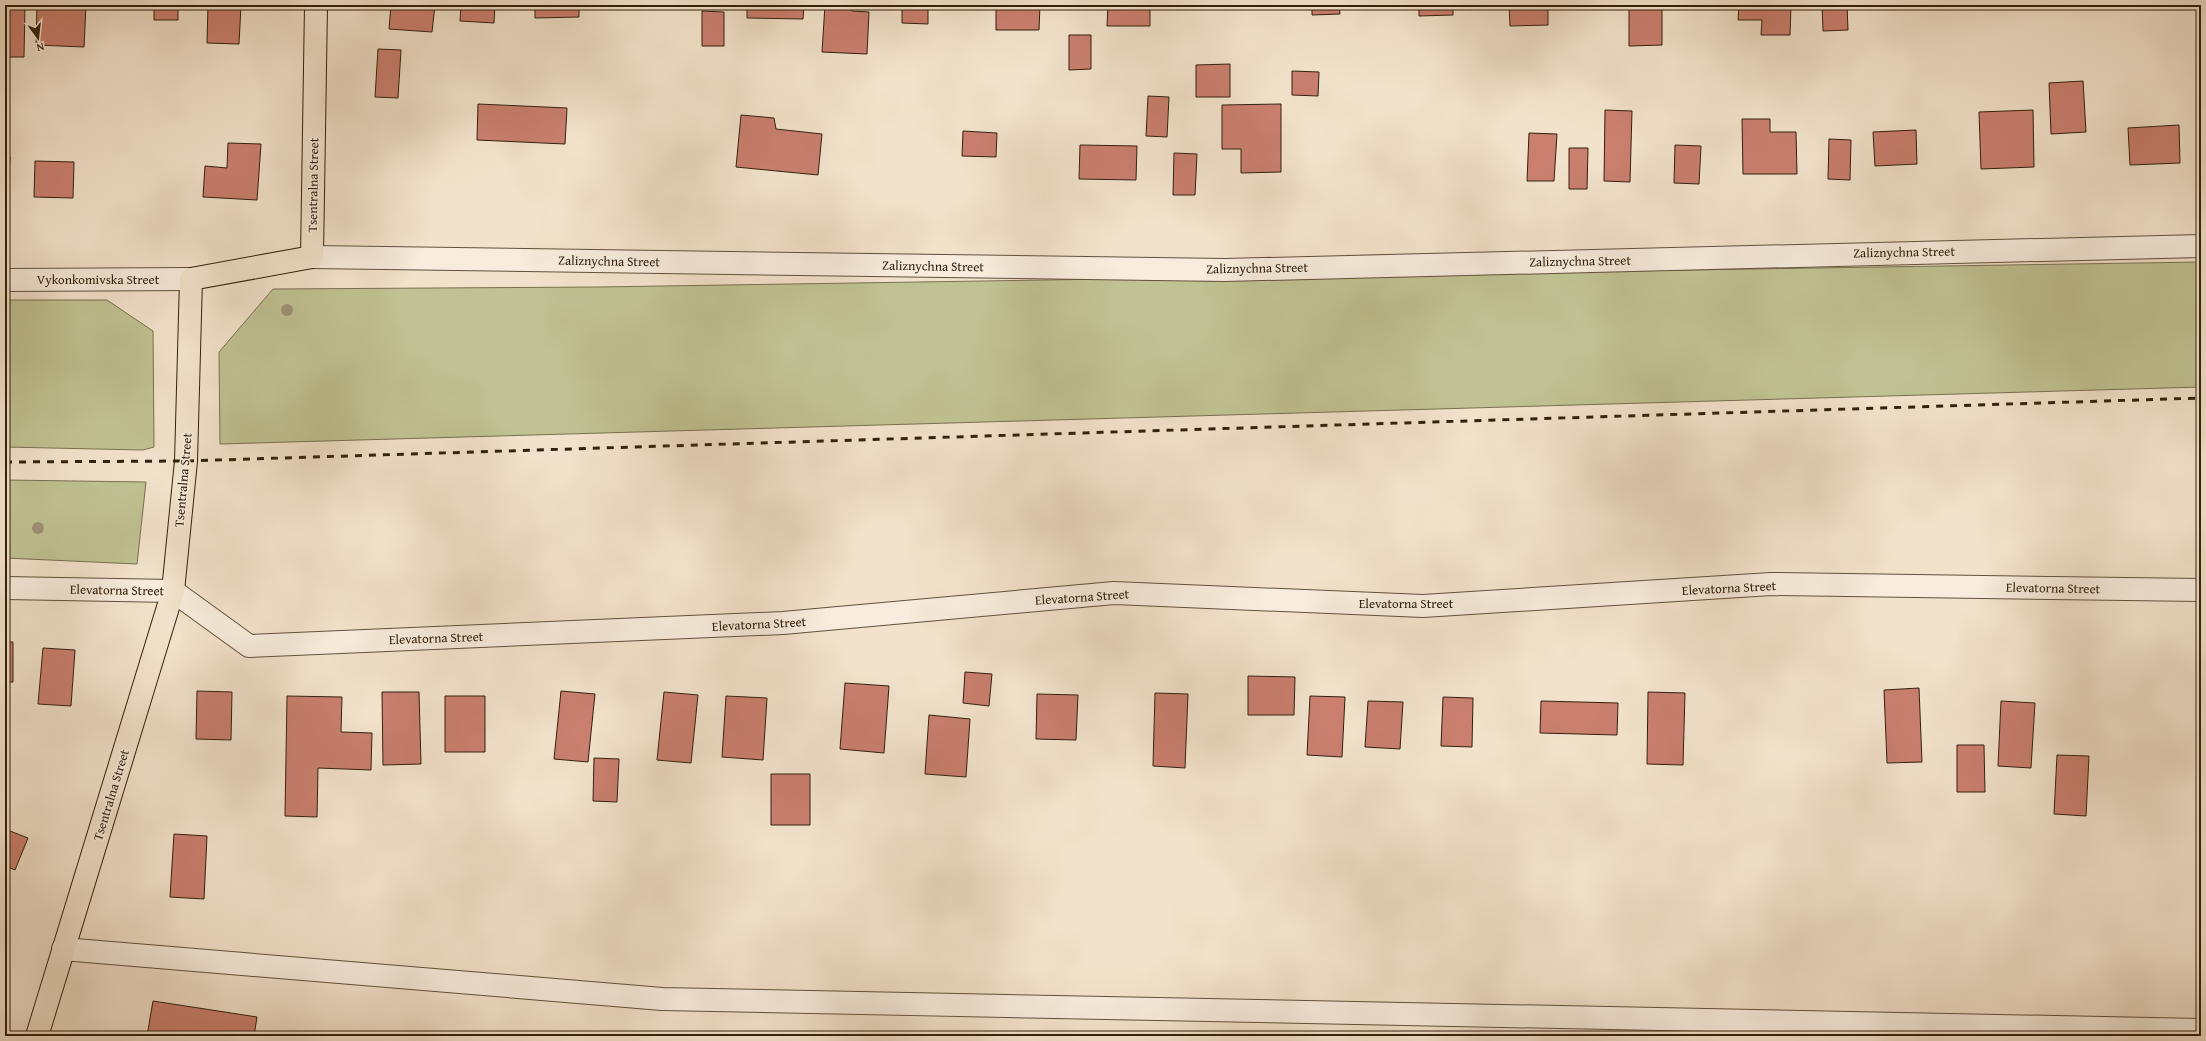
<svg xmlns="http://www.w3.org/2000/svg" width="2206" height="1041" viewBox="0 0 2206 1041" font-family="'Gentium Book Plus',serif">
<rect width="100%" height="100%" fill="#f2e2cb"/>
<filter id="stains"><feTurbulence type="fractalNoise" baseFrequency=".005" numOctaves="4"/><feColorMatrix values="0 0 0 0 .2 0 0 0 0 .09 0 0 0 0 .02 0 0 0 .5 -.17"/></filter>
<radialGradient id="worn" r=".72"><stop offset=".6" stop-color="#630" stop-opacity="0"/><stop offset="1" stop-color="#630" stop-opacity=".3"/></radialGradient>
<!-- green -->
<path fill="#c0c293" stroke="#797150" d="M2201 262V387L220 444 219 352 273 289 598 287Z
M5 300H107L153 331 154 447 143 450 5 447Z
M5 480 146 482 137 564 5 558Z"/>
<!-- building -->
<path fill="#ca7f6f" stroke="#32200c" d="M5 5H25L24 57H5Z
M37 5H86L84 47 36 45Z
M154 5H178V20H154Z
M208 5H241L239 44 207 43Z
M391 5H435L432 32 389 29Z
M461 5H495L494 23 460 21Z
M535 5H579V17L535 18Z
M747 5H804L803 19 747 18Z
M825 5H852V11L869 12 867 54 822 52Z
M902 5H928V24L902 23Z
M996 5H1040L1039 30H996Z
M1108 5H1150V26H1107Z
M1312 5H1339L1340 14 1312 15Z
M1419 5H1453V15L1419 16Z
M1509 5H1548V25L1510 26Z
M1574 5H1608V6L1574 9Z
M1629 5H1662V45L1629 46Z
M1739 5H1791L1790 35H1761L1762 20H1738Z
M1822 5H1847L1848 30 1823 31Z
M702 11 724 12V46H702Z
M1069 35H1091V69L1069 70Z
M378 49 401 50 398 98 375 97Z
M1230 64V97H1196V65Z
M1292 71 1319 72 1318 96 1292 95Z
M2083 81 2086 132 2051 134 2049 83Z
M1148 96 1169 97 1167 137 1146 136Z
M478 104 567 108 565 144 477 140Z
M1281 104V172L1241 173V149H1222V105Z
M1605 110 1632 111 1630 182 1604 181Z
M2033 110 2034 167 1981 169 1979 112Z
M741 115 774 118 776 129 822 134 818 175 736 167Z
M1742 119H1770V132H1796L1797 174H1743Z
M2179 125 2180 163 2130 165 2128 128Z
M1916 130 1917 164 1875 166 1873 132Z
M963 131 997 133 996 157 962 156Z
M1529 133 1557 134 1554 181H1527Z
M1829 139 1851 140 1850 180 1828 179Z
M228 143 261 144 257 200 203 197 205 166 227 168Z
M1080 145 1137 146 1136 180 1079 179Z
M1675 145 1701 146 1699 184 1674 183Z
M1569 148H1588L1587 189H1569Z
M1174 153 1197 154 1195 195H1173Z
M5 157H10L7 203H5Z
M35 161 74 162 73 198 34 197Z
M5 642H13V682H5Z
M43 648 75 650 71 706 38 704Z
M965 672 992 674 989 706 963 703Z
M1248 676 1295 677 1294 715H1248Z
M845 683 889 686 884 753 840 749Z
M1919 688 1922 762 1887 763 1884 690Z
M197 691 232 692 231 740 196 739Z
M561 691 595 694 588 762 554 759Z
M382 692H419L421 764 383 765Z
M664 692 698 695 691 763 657 760Z
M1648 692 1685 693 1683 765 1647 764Z
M1155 693 1188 694 1185 768 1153 766Z
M1037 694 1078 695 1076 740 1036 739Z
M287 696 342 697 341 732 372 733 371 770 318 768 317 817 285 816Z
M445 696H485V752H445Z
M726 696 767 698 763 760 722 757Z
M1310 696 1345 697 1342 757 1307 755Z
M1443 697 1473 698 1472 747 1441 746Z
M1368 701 1403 702 1400 749 1365 747Z
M1541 701 1618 703 1617 735 1540 733Z
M2001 701 2035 703 2031 768 1998 766Z
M929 715 970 719 966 777 925 774Z
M1957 745H1984L1985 792H1957Z
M2057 755 2089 756 2086 816 2054 814Z
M594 758 619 759 617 802 593 801Z
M771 774H810V825H771Z
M5 829 28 838 15 870 5 866Z
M174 834 207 836 204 899 170 897Z
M153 1001 257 1017 254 1036H147Z"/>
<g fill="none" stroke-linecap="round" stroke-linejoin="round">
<!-- minor casing -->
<g stroke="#62503c" stroke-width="24">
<path id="minor" d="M312 257 1225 270 2201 246
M5 280 191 279
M5 588 173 591 249 646 783 623 1114 593 1423 606 1771 584 2201 590
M63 949 662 999 2201 1030"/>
</g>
<!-- major casing -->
<g stroke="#32200c" stroke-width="24">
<path id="major" d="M37 1036 173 591 186 461 191 279 312 257 316 5"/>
</g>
<!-- minor -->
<use href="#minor" stroke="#f7ecdd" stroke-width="22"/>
<!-- major -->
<use href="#major" stroke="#f2e2cb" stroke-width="22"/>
<!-- rail -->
<path stroke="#32200c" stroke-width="3" stroke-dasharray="7 7" stroke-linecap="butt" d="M5 462 186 461 2201 398"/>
</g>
<!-- trees -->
<g fill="#a09278">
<circle cx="287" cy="310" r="6"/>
<circle cx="38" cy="528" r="6"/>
</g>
<g text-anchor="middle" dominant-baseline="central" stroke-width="3" stroke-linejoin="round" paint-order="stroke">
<!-- street labels -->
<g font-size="13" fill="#32200c" stroke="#f7ecdd">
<text transform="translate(313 185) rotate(-89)">Tsentralna Street</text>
<text transform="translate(1904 252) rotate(-1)">Zaliznychna Street</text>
<text transform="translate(609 261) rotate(1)">Zaliznychna Street</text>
<text transform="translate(1580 261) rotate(-1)">Zaliznychna Street</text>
<text transform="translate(933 266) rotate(1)">Zaliznychna Street</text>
<text transform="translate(1257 268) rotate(-1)">Zaliznychna Street</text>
<text x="98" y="279">Vykonkomivska Street</text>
<text transform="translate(183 480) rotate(-85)">Tsentralna Street</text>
<text transform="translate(1729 588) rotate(-3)">Elevatorna Street</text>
<text transform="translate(2053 588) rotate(1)">Elevatorna Street</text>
<text transform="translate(117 590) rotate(1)">Elevatorna Street</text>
<text transform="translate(1082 597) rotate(-4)">Elevatorna Street</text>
<text x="1406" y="603">Elevatorna Street</text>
<text transform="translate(759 624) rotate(-3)">Elevatorna Street</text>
<text transform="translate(436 638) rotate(-2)">Elevatorna Street</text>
<text transform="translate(111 795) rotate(-73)">Tsentralna Street</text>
</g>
</g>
<!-- margin -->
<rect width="2206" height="1041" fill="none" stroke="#f2e2cb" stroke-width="20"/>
<rect x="6" y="6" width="2194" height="1029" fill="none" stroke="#32200c" stroke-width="2"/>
<rect x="10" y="10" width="2186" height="1021" fill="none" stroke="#32200c"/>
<!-- north arrow -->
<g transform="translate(38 38) rotate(165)" stroke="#f7ecdd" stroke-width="3" paint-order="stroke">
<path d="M0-3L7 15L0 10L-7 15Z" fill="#32200c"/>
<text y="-6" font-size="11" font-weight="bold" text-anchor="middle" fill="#32200c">N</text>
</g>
<rect width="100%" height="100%" filter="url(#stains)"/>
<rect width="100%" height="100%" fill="url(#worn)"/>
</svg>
